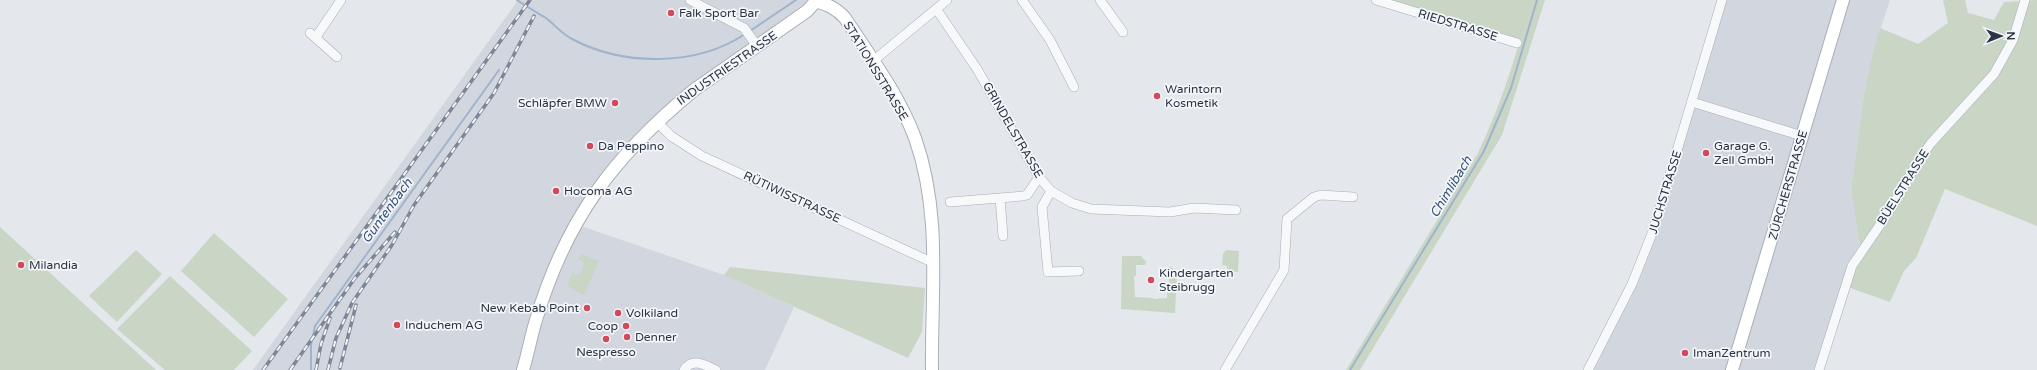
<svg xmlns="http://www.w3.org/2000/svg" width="2037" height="370" viewBox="0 0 2037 370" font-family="'Varela Round',sans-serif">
<rect width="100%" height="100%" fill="#e4e7ec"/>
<!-- built -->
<path fill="#d2d6de" d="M518 0H816L657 122 575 224 724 275 794 307 765 370H253Z
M1722 0H1890L1872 55 1864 94 1851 190 1861 252 1819 370H1588L1632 284Z"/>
<!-- green -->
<path fill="#c9d6c5" d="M1392 0H1545L1502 135 1360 370H1346L1478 153C1495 117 1508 81 1519 43L1391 5Z
M1943 0H1965L1968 13 1994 20 2004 2 2037 0V226L1945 189 1916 258 1904 271 1890 302 1845 286 1861 252 1851 190 1864 94 1872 55 1880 28 1918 44 1948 23Z
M0 227 156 370H0Z
M214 233 288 299 254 337 181 271Z
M136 250 162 274 117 322 89 296Z
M1226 250 1239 251 1238 272 1227 271V266L1222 265 1223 254Z
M582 254 599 261 584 295 567 286 573 271 575 275 581 273 584 263 581 260H578Z
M1122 256H1141L1146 262 1145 265H1136V276H1134L1135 297 1153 298 1154 299 1167 298V286H1169V266L1177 271 1175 313 1121 309Z
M730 267 925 288 922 332 908 358 724 275Z
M170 276 252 351 234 370H165L117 329Z"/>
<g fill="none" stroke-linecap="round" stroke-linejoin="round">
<!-- stream -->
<path stroke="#9fb4cc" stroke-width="2" d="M517 0C527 7 536 12 546 18 555 25 562 34 572 39 623 66 696 67 745 34
M750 31 796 0
M311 370V345L315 326 499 70
M1350 370 1484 151 1511 88 1537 0"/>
<!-- street casing -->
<g stroke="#a9aeb7" stroke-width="10">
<path id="street" d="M690 0 744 28 757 46
M1022 0 1050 40 1074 87
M1100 0 1123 32
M1376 0 1517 43
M937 10 977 69 1039 177 1051 191 1072 203 1091 209 1170 212 1194 208 1236 210
M310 33 337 57
M316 37 341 0
M873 61 947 0
M1692 102 1802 136
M657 122 671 136 702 156 927 260 934 261
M1051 191 1042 207 1048 272 1079 271
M1000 198 1003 236
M950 202 1023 196 1027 195 1039 177
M684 370C692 357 705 365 716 370
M1225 370 1284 270 1287 219 1314 197 1321 195 1353 197
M1588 370 1632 284 1653 231 1722 0
M1819 370 1852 266 1888 213 1919 160 1931 143 1994 74 2013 40 2025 0"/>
</g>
<!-- secondary casing -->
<g stroke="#a9aeb7" stroke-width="14">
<path id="secondary" d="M816 1C828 5 836 8 845 18 870 56 899 95 915 138 942 214 931 292 932 370
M523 370C528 353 531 336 536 320 566 219 614 156 694 90L807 11 817 0
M1732 370 1843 0"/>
</g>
<!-- street -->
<use href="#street" stroke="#f7f8fa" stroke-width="9"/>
<!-- secondary -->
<use href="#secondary" stroke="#fff" stroke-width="12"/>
<!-- rail casing -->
<g stroke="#7d8696" stroke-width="3.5">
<path id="rail" d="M340 368 356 305
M263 370 530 0
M290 370 355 278 395 232
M316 370 321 344 330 318
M328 370 336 338 352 303 392 245 414 205 494 93 534 16"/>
</g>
<!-- rail -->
<use href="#rail" stroke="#f4f6f9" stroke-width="2" stroke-dasharray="6" stroke-linecap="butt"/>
</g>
<!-- markers -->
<g fill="#d1495b" stroke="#f4f6f9" stroke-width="1.5">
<circle cx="671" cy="13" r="4"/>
<circle cx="1157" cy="96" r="4"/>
<circle cx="615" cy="103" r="4"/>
<circle cx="590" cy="146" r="4"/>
<circle cx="1706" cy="153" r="4"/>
<circle cx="556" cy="191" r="4"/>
<circle cx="21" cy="265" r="4"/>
<circle cx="1151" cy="280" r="4"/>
<circle cx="587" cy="308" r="4"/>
<circle cx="618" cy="313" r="4"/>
<circle cx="397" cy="325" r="4"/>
<circle cx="626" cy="326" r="4"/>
<circle cx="627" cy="337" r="4"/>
<circle cx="606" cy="339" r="4"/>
<circle cx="1685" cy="353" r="4"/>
</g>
<g text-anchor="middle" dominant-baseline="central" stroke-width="3.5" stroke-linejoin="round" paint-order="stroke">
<!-- poi labels -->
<g font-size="12" fill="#2b3445" stroke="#f4f6f9" text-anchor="start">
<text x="679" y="13">Falk Sport Bar</text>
<text x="1165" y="89">Warintorn<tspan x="1165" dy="14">Kosmetik</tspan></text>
<text x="607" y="103" text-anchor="end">Schläpfer BMW</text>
<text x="598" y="146">Da Peppino</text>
<text x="1714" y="146">Garage G.<tspan x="1714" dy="14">Zell GmbH</tspan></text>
<text x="564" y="191">Hocoma AG</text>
<text x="29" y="265">Milandia</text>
<text x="1159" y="273">Kindergarten<tspan x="1159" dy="14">Steibrugg</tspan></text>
<text x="579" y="308" text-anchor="end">New Kebab Point</text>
<text x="626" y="313">Volkiland</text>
<text x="405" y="325">Induchem AG</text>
<text x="618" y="326" text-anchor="end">Coop</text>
<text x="635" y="337">Denner</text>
<text x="606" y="352" text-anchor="middle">Nespresso</text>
<text x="1693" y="353">ImanZentrum</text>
</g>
<!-- street labels -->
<g font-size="12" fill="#2b3445" stroke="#f4f6f9">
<text transform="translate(1458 25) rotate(17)">RIEDSTRASSE</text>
<text transform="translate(727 68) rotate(-35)">INDUSTRIESTRASSE</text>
<text transform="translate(876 71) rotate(59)">STATIONSSTRASSE</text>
<text transform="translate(1013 130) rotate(60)">GRINDELSTRASSE</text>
<text transform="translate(1788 185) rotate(-74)">ZÜRCHERSTRASSE</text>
<text transform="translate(1903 187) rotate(-58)">BÜELSTRASSE</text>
<text transform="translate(1665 192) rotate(-73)">JUCHSTRASSE</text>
<text transform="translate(792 197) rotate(25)">RÜTIWISSTRASSE</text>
</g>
<!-- water labels -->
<g font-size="13" font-style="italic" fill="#34527a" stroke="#f4f6f9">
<text transform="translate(1451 187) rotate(-59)">Chimlibach</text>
<text transform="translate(387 211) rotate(-54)">Guntenbach</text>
</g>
</g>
<!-- north arrow -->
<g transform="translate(2001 36) rotate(89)" stroke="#f4f6f9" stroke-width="3" paint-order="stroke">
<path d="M0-3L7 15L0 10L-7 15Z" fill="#2b3445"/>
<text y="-6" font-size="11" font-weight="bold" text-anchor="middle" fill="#2b3445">N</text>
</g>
</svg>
